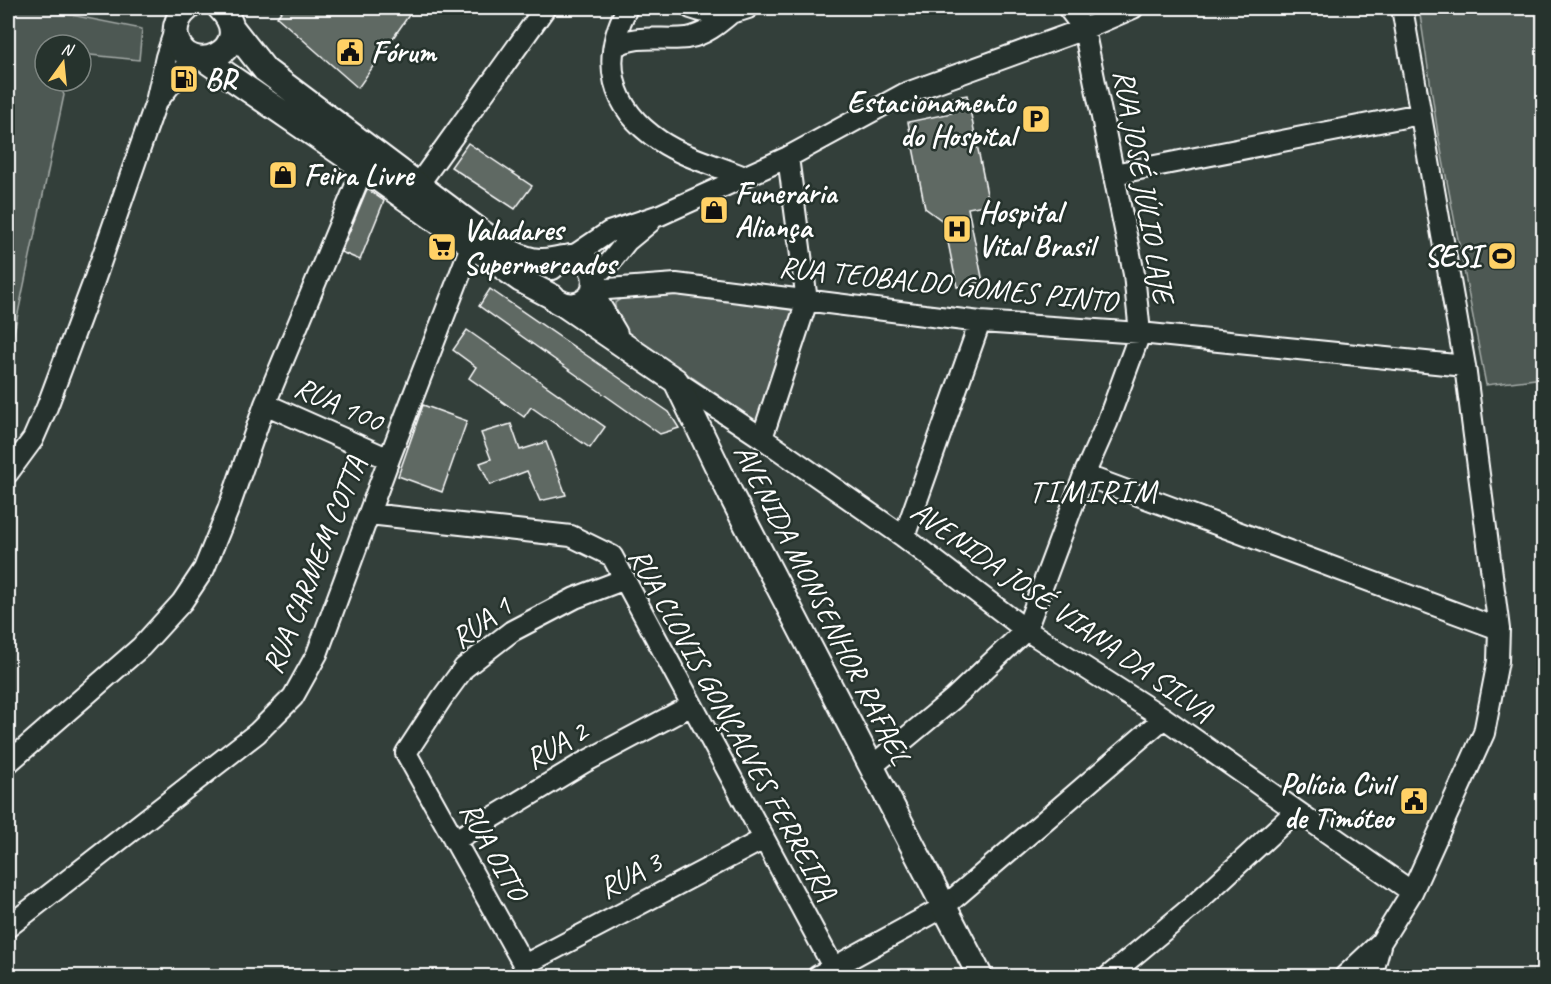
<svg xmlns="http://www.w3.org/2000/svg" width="1551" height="984" viewBox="0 0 1551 984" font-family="Caveat,sans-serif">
<rect width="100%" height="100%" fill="#333f3a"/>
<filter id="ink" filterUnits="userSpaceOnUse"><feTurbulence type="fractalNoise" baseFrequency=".0167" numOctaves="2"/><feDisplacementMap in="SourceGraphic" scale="12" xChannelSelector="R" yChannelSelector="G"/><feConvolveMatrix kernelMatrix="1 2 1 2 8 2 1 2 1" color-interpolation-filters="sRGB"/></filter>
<g filter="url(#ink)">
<!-- green -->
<path fill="#4d5853" stroke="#a6aca9" stroke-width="1.5" d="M8 8H36L142 29 139 60 81 54V45H45V81H58L64 95 8 361Z
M1419 8H1543V378L1486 385 1438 134Z
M655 291 797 311 757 422 624 330 615 317V303L628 294Z"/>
<!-- building -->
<path fill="#5f6964" stroke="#fff" stroke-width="1.5" d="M284 8H414L358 88 277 17Z
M967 95 989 204 968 208 983 282 957 287 944 222 925 208 908 122 952 113 949 98Z
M468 143 532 186 515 209 451 167Z
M367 189 384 201 360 260 341 252Z
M490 289 669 412 679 428 660 434 479 306Z
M467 330 605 427 590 448 531 407 524 417 469 378 476 367 453 350Z
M423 405 467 421 442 492 398 476Z
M511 424 520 450 546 442 566 495 540 501 527 471 490 485 480 463 491 459 481 433Z"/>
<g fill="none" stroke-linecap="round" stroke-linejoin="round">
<!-- minor casing -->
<g stroke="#fff" stroke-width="24">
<path id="minor" d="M627 8C600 60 610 108 660 141 684 157 715 165 742 176
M691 8C710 15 729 15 748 8
M614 47C638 33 661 41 687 38 705 35 718 24 731 13
M158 100 193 57
M1114 174 1420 114
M418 185 545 8
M572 257 609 232 660 215 788 157 904 94 1084 29 1133 8
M596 275 611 261 627 241 650 222
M594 290 676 284 980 322 1140 333 1465 366
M676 381 762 438 904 537 1026 630 1164 718 1412 892
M265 404 389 459
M762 438 807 301 788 157
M8 473 33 439 47 407 94 281 156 102 166 57 176 27
M1084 475 1499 629
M369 514 571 536 612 556 838 976
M904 537 980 322
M8 763 141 647 182 602 204 569 228 510 265 404 363 168
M871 767 953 699 1026 630 1084 475 1107 423 1140 333 1134 274 1084 29 1068 8
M454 841 583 763 692 705
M8 927 257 733 293 697 317 654 389 459 471 246
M524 965 764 839
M530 976 406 753 442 698 464 668 512 631 575 598 625 579
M818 976 944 907 1164 718
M1109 976 1194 905 1295 812
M1345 976 1380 943
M1372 976 1381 942 1412 892 1484 733 1498 661 1499 629 1465 366 1402 8"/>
</g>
<!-- major casing -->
<g stroke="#fff" stroke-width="28">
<path id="major" d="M188 8C179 15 174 25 176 37 187 82 260 49 220 8
M232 28 265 70 481 232C498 244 518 260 540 261 548 261 556 259 564 258
M204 59 363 168 521 280 553 297
M552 267C575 243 604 265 592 295L615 334
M557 301C570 309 582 306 592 295
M563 304 676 381 731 495 980 976"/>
</g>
<!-- minor -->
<use href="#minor" stroke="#26332d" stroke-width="20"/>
<!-- major -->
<use href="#major" stroke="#26332d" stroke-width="24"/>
</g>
</g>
<!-- icons -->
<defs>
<g id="civic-square" transform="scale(1.5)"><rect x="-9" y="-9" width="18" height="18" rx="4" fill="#ffd166" stroke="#26332d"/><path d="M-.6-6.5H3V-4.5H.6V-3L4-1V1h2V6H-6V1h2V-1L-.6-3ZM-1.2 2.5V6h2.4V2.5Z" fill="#111"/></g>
<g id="fuel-square" transform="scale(1.5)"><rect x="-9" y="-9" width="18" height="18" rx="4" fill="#ffd166" stroke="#26332d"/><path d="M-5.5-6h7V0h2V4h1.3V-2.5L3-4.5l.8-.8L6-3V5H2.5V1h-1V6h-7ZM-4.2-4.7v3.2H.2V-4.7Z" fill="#111"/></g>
<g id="parking-square" transform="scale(1.5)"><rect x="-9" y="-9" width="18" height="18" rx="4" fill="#ffd166" stroke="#26332d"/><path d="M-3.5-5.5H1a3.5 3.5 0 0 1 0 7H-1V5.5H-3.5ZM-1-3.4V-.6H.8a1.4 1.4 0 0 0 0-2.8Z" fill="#111"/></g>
<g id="shop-square" transform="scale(1.5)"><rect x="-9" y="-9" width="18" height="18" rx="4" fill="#ffd166" stroke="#26332d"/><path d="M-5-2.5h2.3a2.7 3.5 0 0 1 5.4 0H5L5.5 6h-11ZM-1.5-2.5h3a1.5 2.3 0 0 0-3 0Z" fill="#111"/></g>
<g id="hospital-square" transform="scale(1.5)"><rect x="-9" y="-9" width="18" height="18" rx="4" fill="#ffd166" stroke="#26332d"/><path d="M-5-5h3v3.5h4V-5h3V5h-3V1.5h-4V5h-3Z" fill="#111"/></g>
<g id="supermarket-square" transform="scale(1.5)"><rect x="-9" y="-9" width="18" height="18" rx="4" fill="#ffd166" stroke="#26332d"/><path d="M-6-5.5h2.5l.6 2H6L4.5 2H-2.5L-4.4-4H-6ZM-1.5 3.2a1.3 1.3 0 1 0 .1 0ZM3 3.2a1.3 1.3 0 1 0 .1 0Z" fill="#111"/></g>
<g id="stadium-square" transform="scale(1.5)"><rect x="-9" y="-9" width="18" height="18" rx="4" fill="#ffd166" stroke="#26332d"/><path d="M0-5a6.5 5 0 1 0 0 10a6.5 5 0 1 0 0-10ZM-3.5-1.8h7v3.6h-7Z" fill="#111"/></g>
</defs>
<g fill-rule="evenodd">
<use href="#civic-square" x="350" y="52"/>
<use href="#fuel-square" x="184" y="79"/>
<use href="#parking-square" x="1036" y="119"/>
<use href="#shop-square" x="283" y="175"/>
<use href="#shop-square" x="714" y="210"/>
<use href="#hospital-square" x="957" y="229"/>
<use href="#supermarket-square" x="442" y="247"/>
<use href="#stadium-square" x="1502" y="256"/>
<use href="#civic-square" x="1414" y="801"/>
</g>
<g text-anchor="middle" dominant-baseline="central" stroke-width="5" stroke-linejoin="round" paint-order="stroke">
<!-- poi labels -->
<g font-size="30" font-weight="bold" fill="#fff" stroke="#26332d" text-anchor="start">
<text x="371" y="52">Fórum</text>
<text x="205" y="79">BR</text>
<text x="1015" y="102" text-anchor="end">Estacionamento<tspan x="1015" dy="34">do Hospital</tspan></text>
<text x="304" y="175">Feira Livre</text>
<text x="735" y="193">Funerária<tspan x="735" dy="34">Aliança</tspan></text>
<text x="978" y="212">Hospital<tspan x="978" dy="34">Vital Brasil</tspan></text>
<text x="463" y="230">Valadares<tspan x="463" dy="34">Supermercados</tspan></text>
<text x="1481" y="256" text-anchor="end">SESI</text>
<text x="1393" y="784" text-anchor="end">Polícia Civil<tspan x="1393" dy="34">de Timóteo</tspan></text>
</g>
<!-- street labels -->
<g font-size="30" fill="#fff" stroke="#26332d">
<text transform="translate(1144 186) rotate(80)">RUA JOSÉ JÚLIO LAJE</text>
<text transform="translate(948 284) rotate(6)">RUA TEOBALDO GOMES PINTO</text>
<text transform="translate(339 404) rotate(24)">RUA 100</text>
<text transform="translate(314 565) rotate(-68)">RUA CARMEM COTTA</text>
<text transform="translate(823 604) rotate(63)">AVENIDA MONSENHOR RAFAEL</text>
<text transform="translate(1062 611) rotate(35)">AVENIDA JOSÉ VIANA DA SILVA</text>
<text transform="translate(481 622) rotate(-36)">RUA 1</text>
<text transform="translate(733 724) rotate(61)">RUA CLOVIS GONÇALVES FERREIRA</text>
<text transform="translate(556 745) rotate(-30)">RUA 2</text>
<text transform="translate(494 851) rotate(61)">RUA OITO</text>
<text transform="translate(630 875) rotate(-28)">RUA 3</text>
</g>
<!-- neighbourhood labels -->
<g font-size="32" letter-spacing="1.5" fill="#fff" stroke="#26332d">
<text x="1093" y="491">TIMIRIM</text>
</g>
</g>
<!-- margin -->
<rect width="1551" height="984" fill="none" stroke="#26332d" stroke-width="30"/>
<rect x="15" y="15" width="1521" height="954" fill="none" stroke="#fff" stroke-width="2" filter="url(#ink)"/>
<!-- north arrow -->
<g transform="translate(63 63) rotate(15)"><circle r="28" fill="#26332d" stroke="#7d8581" stroke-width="1.5"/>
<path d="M0-4.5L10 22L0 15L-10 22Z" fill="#ffd166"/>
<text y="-9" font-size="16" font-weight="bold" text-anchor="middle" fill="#ffffff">N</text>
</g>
</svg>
